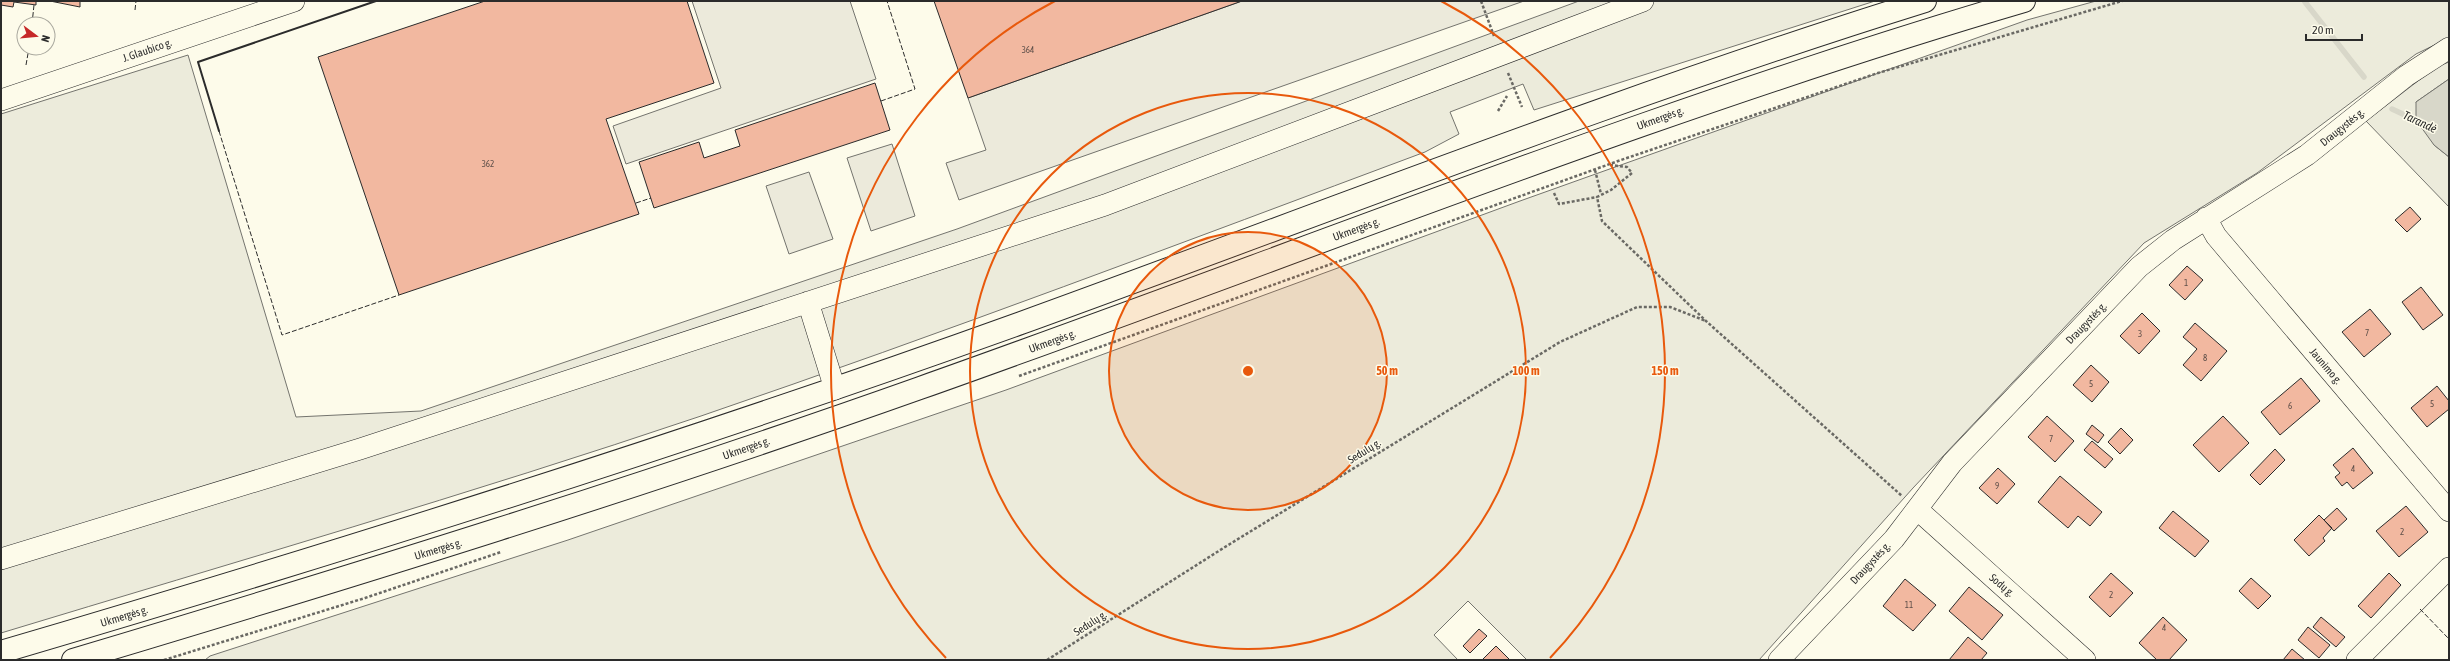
<svg xmlns="http://www.w3.org/2000/svg" width="2450" height="661" viewBox="0 0 2450 661" font-family="'Asap Condensed',sans-serif">
<rect width="100%" height="100%" fill="#fdfbea"/>
<!-- green -->
<path fill="#ecebdb" stroke="#74746e" d="M1579 1H1875L1534 110 1523 84 1450 112 1459 134 1425 152C1184 242 944 333 701 416 470 494 235 562 1 633V114L188 55 296 417 421 411 957 229Z
M2096 1H2449V38L2416 54 2257 173 2144 243 1913 488 1759 660H1527L1468 601 1434 635 1458 660H205L210 656 568 540 1006 390 1520 201 2027 20Z
M2449 62V79L2416 102 2434 145 2449 157V207L2366 121 2436 67Z"/>
<!-- parking -->
<path fill="#eceadb" stroke="#74746e" d="M692 1H850L876 79 626 164 613 126 721 88Z
M1242 1H1524L959 200 946 163 986 150 968 98Z
M892 144 915 216 871 231 847 158Z
M809 172 833 239 789 254 766 186Z"/>
<!-- water -->
<path fill="#d8d7c9" stroke="#74746e" d="M2449 79V157L2434 145 2416 120V102Z"/>
<g fill="none" stroke-linecap="round" stroke-linejoin="round">
<!-- stream -->
<path stroke="#d8d7c9" stroke-width="5.5" d="M2305 2 2364 77
M2392 109 2422 123"/>
</g>
<!-- building -->
<path fill="#f2b8a0" stroke="#2b2b2b" d="M1 1H36V5L14 2 13 7 1 5Z
M50 1H80V7Z
M485 1H687L714 83 606 119 639 214 399 295 318 57Z
M934 1H1242L968 98Z
M875 83 890 130 654 208 639 162 699 142 704 158 740 146 735 130Z
M2410 207 2421 219 2407 232 2395 220Z
M2187 266 2203 280 2185 300 2169 285Z
M2421 287 2443 315 2423 330 2402 302Z
M2370 309 2391 334 2364 357 2342 332Z
M2142 313 2160 331 2139 354 2120 336Z
M2195 323 2227 351 2201 381 2183 365 2197 349 2183 337Z
M2091 365 2109 382 2092 402 2073 385Z
M2301 378 2320 401 2280 435 2261 412Z
M2437 386 2449 401V409L2427 427 2411 408Z
M2047 416 2074 441 2055 462 2028 437Z
M2223 416 2249 443 2219 472 2193 445Z
M2092 425 2104 435 2098 443 2086 434Z
M2121 428 2133 440 2120 454 2108 442Z
M2092 441 2113 459 2105 468 2084 450Z
M2353 448 2373 473 2353 489 2347 482 2342 486 2335 477 2340 473 2333 465Z
M2275 449 2285 460 2260 485 2250 475Z
M1998 468 2015 484 1997 504 1979 488Z
M2060 476 2102 512 2090 526 2078 516 2068 528 2038 502Z
M2406 506 2428 532 2399 557 2376 531Z
M2337 508 2347 519 2334 531 2324 520Z
M2173 511 2209 541 2195 557 2159 528Z
M2319 515 2332 528 2323 538 2325 541 2309 556 2294 540Z
M2111 573 2133 593 2110 617 2089 597Z
M2389 573 2401 585 2371 618 2358 606Z
M2251 578 2271 596 2258 609 2239 591Z
M1905 579 1936 605 1913 631 1883 606Z
M1969 587 2003 615 1982 640 1949 611Z
M2163 617 2187 640 2169 660H2157L2139 643Z
M2321 617 2345 637 2336 647 2313 627Z
M2308 627 2330 645 2319 658 2298 640Z
M1479 629 1487 636 1470 653 1463 646Z
M1968 637 1987 653 1981 660H1949Z
M1496 646 1510 660H1482Z
M2292 649 2305 660H2283Z"/>
<g fill="none" stroke-linecap="round" stroke-linejoin="round">
<!-- minor casing -->
<g stroke="#2b2b2b" stroke-width="22">
<path id="minor" d="M1 100 294 1
M2206 218 2216 236 2449 511
M808 302 835 389
M1918 510 2085 660
M1 559 360 449 1105 205 1643 1
M1779 660 1894 539 1952 463 2139 267 2173 240 2307 155 2406 76 2449 48
M2357 660 2449 568"/>
</g>
<!-- highway casing -->
<g stroke="#2b2b2b" stroke-width="24">
<path id="highway" d="M1 652C344 551 685 444 1021 323 1322 214 1620 96 1925 1
M73 660C357 575 641 487 920 388 1288 258 1649 111 2024 1"/>
</g>
<!-- path -->
<path stroke="#6a6964" stroke-width="2.5" stroke-dasharray="3 2" stroke-linecap="butt" d="M1481 1 1494 36
M1508 73 1522 107
M1498 111 1507 96
M1610 165 1627 167 1632 173 1611 190 1597 197 1602 221 1706 321 1902 496
M1595 170 1601 194
M1554 193 1559 204 1597 197
M1019 376 1621 160 1878 73 2122 1
M164 660 365 598 501 552
M1047 660 1225 547 1560 342 1637 307H1670L1706 321"/>
<!-- minor -->
<use href="#minor" stroke="#fdfbea" stroke-width="21"/>
<!-- highway -->
<use href="#highway" stroke="#fdfbea" stroke-width="22"/>
<!-- fence -->
<path stroke="#2b2b2b" stroke-width="1" stroke-dasharray="5 2" stroke-linecap="butt" d="M135 10 136 1
M32 24 34 5
M26 65 29 48
M881 101 915 89 887 1
M219 131 282 335 399 295
M636 203 651 198
M2420 609 2449 639"/>
<!-- wall -->
<path stroke="#2b2b2b" stroke-width="2" d="M219 131 198 62 376 1"/>
</g>
<!-- distance rings -->
<circle cx="1248" cy="371" r="139" fill="#e8590c" fill-opacity=".12"/>
<g fill="none" stroke="#e8590c" stroke-width="2">
<circle cx="1248" cy="371" r="139"/>
<circle cx="1248" cy="371" r="278"/>
<path d="M946 658A417 417 0 0 1 1055 1M1441 1A417 417 0 0 1 1550 658"/>
</g>
<g text-anchor="middle" dominant-baseline="central" stroke-width="3" stroke-linejoin="round" paint-order="stroke">
<!-- number labels -->
<g font-size="9" fill="#5d4e48">
<text x="1028" y="50">364</text>
<text x="488" y="164">362</text>
<text x="2186" y="283">1</text>
<text x="2367" y="333">7</text>
<text x="2140" y="334">3</text>
<text x="2205" y="358">8</text>
<text x="2091" y="384">5</text>
<text x="2432" y="404">5</text>
<text x="2290" y="406">6</text>
<text x="2051" y="439">7</text>
<text x="2353" y="469">4</text>
<text x="1997" y="486">9</text>
<text x="2402" y="532">2</text>
<text x="2111" y="595">2</text>
<text x="1909" y="605">11</text>
<text x="2164" y="628">4</text>
</g>
<!-- street labels -->
<g font-size="11" fill="#2b2b2b" stroke="#fdfbea">
<text transform="translate(147 50) rotate(-19)">J. Glaubico g.</text>
<text transform="translate(1660 118) rotate(-20)">Ukmergės g.</text>
<text transform="translate(2342 127) rotate(-39)">Draugystės g.</text>
<text transform="translate(1356 229) rotate(-20)">Ukmergės g.</text>
<text transform="translate(2086 323) rotate(-46)">Draugystės g.</text>
<text transform="translate(1052 341) rotate(-20)">Ukmergės g.</text>
<text transform="translate(2326 366) rotate(50)">Jaunimo g.</text>
<text transform="translate(746 448) rotate(-19)">Ukmergės g.</text>
<text transform="translate(1364 451) rotate(-32)">Sedulų g.</text>
<text transform="translate(438 549) rotate(-17)">Ukmergės g.</text>
<text transform="translate(1870 563) rotate(-47)">Draugystės g.</text>
<text transform="translate(2002 585) rotate(40)">Sodų g.</text>
<text transform="translate(124 616) rotate(-17)">Ukmergės g.</text>
<text transform="translate(1090 623) rotate(-33)">Sedulų g.</text>
</g>
<!-- water labels -->
<g font-size="12" font-style="italic" fill="#2b2b2b" stroke="#fdfbea">
<text transform="translate(2420 122) rotate(25)">Tarandė</text>
</g>
</g>
<circle cx="1248" cy="371" r="6" fill="#e8590c" stroke="#fdfbea" stroke-width="2"/>
<g font-size="12" text-anchor="middle" font-weight="bold" fill="#e8590c" stroke="#fdfbea" stroke-width="3" stroke-linejoin="round" paint-order="stroke">
<text x="1387" y="375">50 m</text>
<text x="1526" y="375">100 m</text>
<text x="1665" y="375">150 m</text>
</g>
<!-- border -->
<rect width="2450" height="661" fill="none" stroke="#2b2b2b" stroke-width="4"/>
<!-- north arrow -->
<g transform="translate(36 36) rotate(106)"><circle r="19" fill="#fdfbea" stroke="#a9a89e"/>
<path d="M0-3L7 15L0 10L-7 15Z" fill="#c62828"/>
<text y="-6" font-size="11" font-weight="bold" text-anchor="middle" fill="#2b2b2b">N</text>
</g>
<!-- scale -->
<path d="M2306 34v6h56v-6" fill="none" stroke="#2b2b2b" stroke-width="2"/>
<text x="2312" y="34" font-size="12" fill="#2b2b2b" stroke="#fdfbea" stroke-width="3" paint-order="stroke">20 m</text>
</svg>
